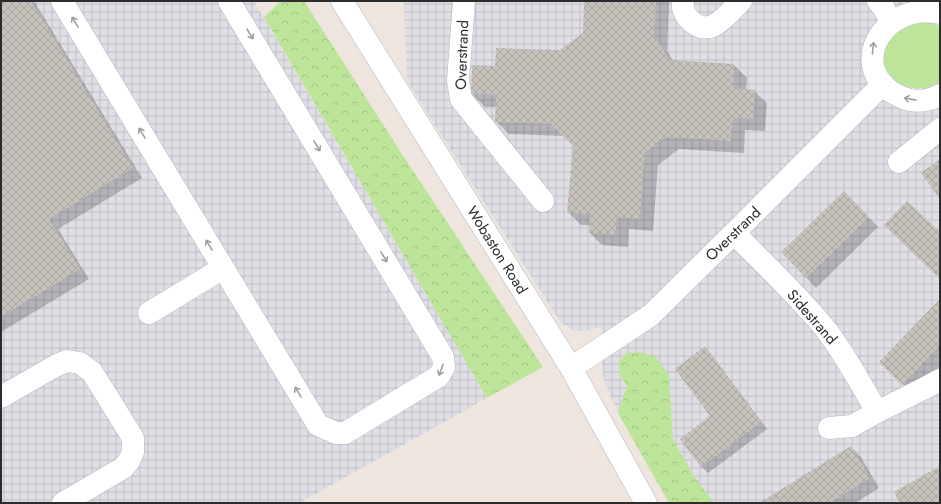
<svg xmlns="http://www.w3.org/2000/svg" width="941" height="504" viewBox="0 0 941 504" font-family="Jost,sans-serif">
<defs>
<pattern id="industrial-grid" width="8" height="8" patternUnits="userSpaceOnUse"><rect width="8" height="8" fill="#e0dfe6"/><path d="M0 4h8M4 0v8" fill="none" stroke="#c0c0c5"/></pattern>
<pattern id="forest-crowns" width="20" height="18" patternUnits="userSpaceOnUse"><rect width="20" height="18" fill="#bce59a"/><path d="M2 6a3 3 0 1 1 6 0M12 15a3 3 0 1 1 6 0" fill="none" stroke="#a2c585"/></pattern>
<pattern id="building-cross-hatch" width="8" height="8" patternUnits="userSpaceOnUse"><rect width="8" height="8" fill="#c6c1ba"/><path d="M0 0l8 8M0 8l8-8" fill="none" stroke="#aaa6a0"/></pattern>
</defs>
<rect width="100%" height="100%" fill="#eee5de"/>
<!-- industrial -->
<path fill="url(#industrial-grid)" d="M1 1H254L487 398 299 503H1Z
M404 1H940V503H714L694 476 673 439 670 395 619 374 627 386 618 413 605 383 603 373 602 362 606 355 612 348 600 327 586 331H575L561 323 407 81Z"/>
<!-- grass -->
<path fill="#bce59a" d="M909 21 932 23 940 28V81C909 104 868 69 889 36 893 30 903 25 909 21Z"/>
<!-- forest -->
<path fill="url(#forest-crowns)" d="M281 1H304L400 151 543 367 487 398 264 17Z
M639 352 655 356 669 375 673 439 694 476 714 503H669L618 413 627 386 619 374V362L626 353Z"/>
<!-- shadow -->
<path fill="#0003" d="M1 1H34L142 178 58 229 89 279 1 332Z
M585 1H669L667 51 674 62 734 65 747 78 746 90 754 91 767 103 765 131 745 130 744 153 679 149 658 165 653 231 629 229 628 247 602 245 590 233V225H581L568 212 574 146 564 136 509 134 496 121 497 107H485L472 94 560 51 584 34Z
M854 202 878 227 816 288 782 252Z
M940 300V366L913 394 890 372Z
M705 348 711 354 767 429 708 473 701 466 712 417Z
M851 447 861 457 879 488 855 503H761Z"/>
<!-- building -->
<path fill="url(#building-cross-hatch)" d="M1 1H31L133 168 49 219 80 269 1 317Z
M584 1H656L654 37 670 60 734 64 733 88 755 90 753 119 733 118 731 141 666 137 645 152 640 219 617 217 615 235 589 233 590 214 567 212 573 146 551 124 495 122 496 95 471 94 472 65 495 66 496 48 560 50 583 33Z
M940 159V199L921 173Z
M844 191 869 217 806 278 781 252Z
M907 201 940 232V279L884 225Z
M940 299V345L902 385 879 362Z
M705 346 761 422 701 467 680 439 710 416 675 369Z
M851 446 870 478 829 503H759Z
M940 466V503H900L894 492Z"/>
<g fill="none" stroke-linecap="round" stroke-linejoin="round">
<!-- minor casing -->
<g stroke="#b2b6c0" stroke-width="23">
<path id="minor" d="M62 1 318 425 336 433H345L439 376 444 367 443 357 229 1
M342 1 571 368 646 503
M464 1 458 81 461 99 543 201
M683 1C682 7 684 13 688 18 709 41 726 16 741 1
M878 1 883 7 889 18
M940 13C882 0 843 71 901 97 914 103 928 101 940 95
M899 162 940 129
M734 233C765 265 799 296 827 331 846 356 861 384 877 412
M149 313 223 268
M571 368 651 315 734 233 883 84
M1 397 57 365 67 361 80 363 92 372 133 438V452L129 461 123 468 63 503
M829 428 852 426 877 412 927 387 940 380"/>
</g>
<!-- minor -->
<use href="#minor" stroke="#fff" stroke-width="22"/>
</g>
<!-- one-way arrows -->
<defs><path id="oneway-shaft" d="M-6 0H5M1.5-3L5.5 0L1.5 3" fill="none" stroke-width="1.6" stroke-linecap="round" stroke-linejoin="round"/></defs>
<g stroke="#a0a0a0">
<use href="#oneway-shaft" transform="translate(75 22) rotate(-121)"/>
<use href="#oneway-shaft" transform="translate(250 34) rotate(59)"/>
<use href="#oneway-shaft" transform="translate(873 48) rotate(-84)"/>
<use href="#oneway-shaft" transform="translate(910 99) rotate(-169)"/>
<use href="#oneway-shaft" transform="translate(142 133) rotate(-121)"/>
<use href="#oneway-shaft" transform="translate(317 146) rotate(59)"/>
<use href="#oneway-shaft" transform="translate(209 245) rotate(-121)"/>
<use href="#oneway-shaft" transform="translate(384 257) rotate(59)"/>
<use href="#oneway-shaft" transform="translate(441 370) rotate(110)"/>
<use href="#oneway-shaft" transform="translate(298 392) rotate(-121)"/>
</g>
<g text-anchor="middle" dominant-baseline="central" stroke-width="4" stroke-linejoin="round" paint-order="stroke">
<!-- street labels -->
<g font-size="15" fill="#2c2c2c" stroke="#fff">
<text transform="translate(462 55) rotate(-88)">Overstrand</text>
<text transform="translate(733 234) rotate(-44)">Overstrand</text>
<text transform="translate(497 250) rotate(58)">Wobaston Road</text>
<text transform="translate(812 317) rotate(49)">Sidestrand</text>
</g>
</g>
<!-- border -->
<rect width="941" height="504" fill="none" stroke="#2c2c2c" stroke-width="4"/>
</svg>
